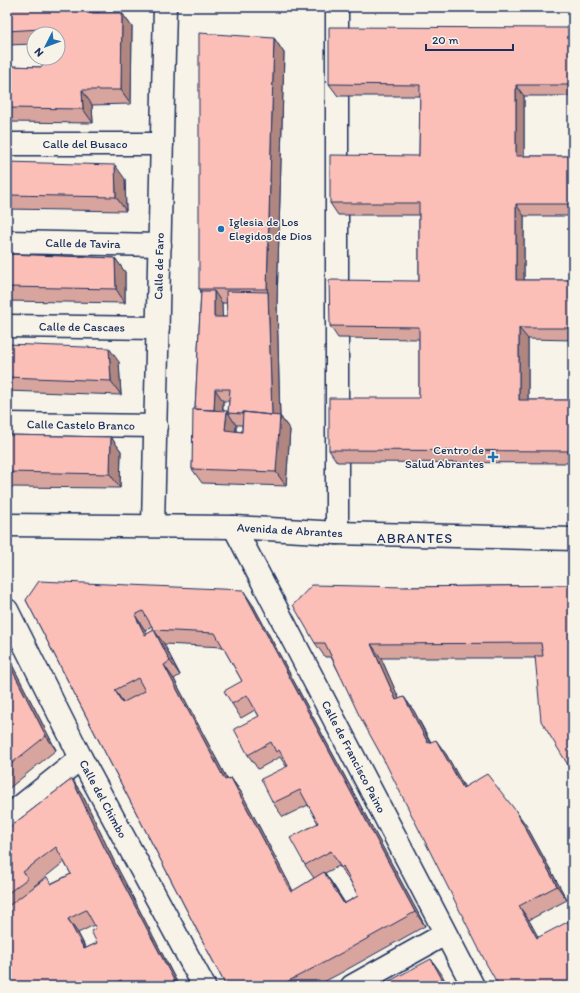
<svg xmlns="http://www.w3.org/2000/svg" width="580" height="993" viewBox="0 0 580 993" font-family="Itim,sans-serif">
<rect width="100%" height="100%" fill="#f7f3e8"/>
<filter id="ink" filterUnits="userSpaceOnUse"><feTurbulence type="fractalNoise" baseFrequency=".025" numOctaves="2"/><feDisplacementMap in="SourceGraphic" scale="8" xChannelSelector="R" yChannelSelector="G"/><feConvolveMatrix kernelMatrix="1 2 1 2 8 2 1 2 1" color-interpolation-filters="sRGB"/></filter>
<g filter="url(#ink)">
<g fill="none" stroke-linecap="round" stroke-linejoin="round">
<!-- minor casing -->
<g stroke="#1b2f5e" stroke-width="25">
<g id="minor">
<path d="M337 7V533"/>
<path id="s1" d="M7 144H162"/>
<path id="s2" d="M7 242 160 245"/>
<path id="s3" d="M7 326 158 328"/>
<path id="s4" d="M7 424 156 426"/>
<path id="s5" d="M7 525 234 527 337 533 573 539"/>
<path id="s6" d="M153 525 165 7"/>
<path id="s7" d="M234 527 473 986"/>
<path id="s8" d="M7 610 81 758 204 986"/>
<path d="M7 817 81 758"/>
<path d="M352 986 445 934"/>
</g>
</g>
<!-- minor -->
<use href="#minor" stroke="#f7f3e8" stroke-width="22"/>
</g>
<!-- wall -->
<path fill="#d8a49e" stroke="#1b2f5e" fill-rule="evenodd" d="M7 7H98V13H122L132 27 131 104 92 105 93 123 7 122V66L42 67 58 34H34V44L7 45Z
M573 28V96H524V156H573V216H524V280H573V340L528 339V400H573V463L337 462 329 450 419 398V339L338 338 330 326 419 281V215H338L330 203 419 156 420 96H338L329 84Z
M274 38 284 53 277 303 280 416 290 430 286 486 202 483 192 469 201 291 199 289ZM222 303H227V317H222ZM223 401H229L228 413 223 410ZM236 425H242V432L236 431Z
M7 162 125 179 126 211 7 209Z
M7 254 115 258 125 272V303L7 301Z
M7 344 119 362 121 395 7 391Z
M7 435 111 437 121 451 120 488 7 487Z
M573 585V773L535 658H381L399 699 404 697 414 711 431 742 446 754 464 787 526 825 567 900 529 920 385 762 331 657H325L315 643 405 587Z
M26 600 253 605 425 926 337 975 316 986H226ZM152 626 154 630 147 634 145 630ZM164 644 223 647 242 681 232 704 241 718 255 710 259 716 248 755 258 769 280 757 286 766 288 765V766L273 803 283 817 308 805 318 823 305 865 314 878 293 891 241 792 231 778 227 779 174 679 180 675ZM339 866 350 882H351L358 896 345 903 334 886 325 873Z
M7 655 56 750 7 790Z
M72 779 82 794 114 861 179 986H7V829ZM64 862 71 874 52 883 34 887V886ZM94 925 96 928 97 943 86 948 78 933Z"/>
<!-- shaded-wall -->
<path fill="#b08681" stroke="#1b2f5e" d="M88 7H98L97 28 87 13Z
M122 13 132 27 131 104 121 90Z
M274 38 284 53 277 303 280 421V416L290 430 286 486 276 472 272 417 268 292 267 289Z
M516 85 524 96V167L516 156Z
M82 90 92 105 93 123 83 109Z
M115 165 125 179 126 211 116 197Z
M516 204 524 216V292L516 280Z
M115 258 125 272V303L116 289Z
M214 291 222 303 223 329 214 317Z
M519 328 528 339V411L519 400Z
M109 348 119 362 121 395 111 381Z
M215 389 223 401 222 424 214 412Z
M227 411 236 425 235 445 225 430Z
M111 437 121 451 120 488 110 474Z
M243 590 253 605 425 926 415 912Z
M135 615 145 630 155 650 145 635Z
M154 630 164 644 180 675 170 661Z
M371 644 381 658 406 714 396 700Z
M7 655 56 750 46 736 7 660Z
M164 665 174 679 235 794 225 780Z
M115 690 125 705 122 703Z
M404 697 414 711 438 758 428 743Z
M436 740 446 754 473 802 463 788Z
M231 778 241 792 301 906 291 892Z
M72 779 82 794 114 861 179 986H177L104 847Z
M516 811 526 825 567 900 557 886Z
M324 872 334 886 354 918 344 904Z
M519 906 529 920 547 953 537 938Z
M68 919 78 933 93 964 84 949Z
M431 959 441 973 448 986H446Z"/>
<!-- building -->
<path fill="#fbbfb8" stroke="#1b2f5e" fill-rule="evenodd" d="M7 7H88L87 13H122L121 90H82L83 109 7 108V66L42 67V58H58V34H42L41 29 7 31Z
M329 27 573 28V85H516V156H573V204H516V280H573V328H519V400H573V451L329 450V398H419V327L330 326 329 280 419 281V203H330V155L419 156 420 85 329 84Z
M199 33 274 38 267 289H199Z
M7 162 115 165 116 197 7 195Z
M7 254 115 258 116 289 7 287Z
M201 291H214V317H227L226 291 268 292 272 415 243 412V414L228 413 230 389H215L214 410 195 409Z
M7 344 109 348 111 381 7 377Z
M193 409 227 411 225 430 242 432 243 412 280 416 276 472 192 469Z
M7 435 111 437 110 474 7 472Z
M39 581 243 590 415 912 327 961 279 986H226L26 600ZM143 611 154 630 145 635 135 615ZM154 630 215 633 242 681 224 691 232 704 247 695 259 716 234 729 248 755 271 742 276 752 279 750 288 766 261 779 273 803 300 790 318 823 290 838 305 865 331 851 341 868 343 866 358 896 344 904 324 872 291 892 231 778 225 780 164 665 170 661ZM138 678 145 691 122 703 115 690Z
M312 585 405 587 573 585V773L541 721 535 656H543L541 643 371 644 396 700 404 697 428 743 436 740 463 788 487 774 516 811 557 886 519 906 537 938 573 919V986H499L487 965 385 762 359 715 325 643H315L293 605Z
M7 660 46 736 7 767Z
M72 779 104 847 177 986H124L121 980 110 986H7V907L47 877 51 884 71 874 56 847 23 872 28 878 7 894V829ZM86 910 96 928 91 931 97 943 84 949 68 919Z
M431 959 446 986H380Z"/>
</g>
<!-- markers -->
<g fill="#1f6fb2" stroke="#f7f3e8" stroke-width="1.5">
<circle cx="221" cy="229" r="4"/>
<path d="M491 451h4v4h4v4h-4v4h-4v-4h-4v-4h4z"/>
</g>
<g text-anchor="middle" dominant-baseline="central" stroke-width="3" stroke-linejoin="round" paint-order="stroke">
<!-- street labels -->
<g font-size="12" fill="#1b2f5e" stroke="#f7f3e8">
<text stroke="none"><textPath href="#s1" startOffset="78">Calle del Busaco</textPath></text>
<text stroke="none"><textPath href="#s2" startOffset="76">Calle de Tavira</textPath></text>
<text stroke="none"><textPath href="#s6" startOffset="259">Calle de Faro</textPath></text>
<text stroke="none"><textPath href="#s3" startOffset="75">Calle de Cascaes</textPath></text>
<text stroke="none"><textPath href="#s4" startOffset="74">Calle Castelo Branco</textPath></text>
<text stroke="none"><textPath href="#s5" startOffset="283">Avenida de Abrantes</textPath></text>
<text stroke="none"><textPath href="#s7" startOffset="259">Calle de Francisco Paino</textPath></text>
<text stroke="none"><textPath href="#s8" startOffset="212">Calle del Chimbo</textPath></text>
</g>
<!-- poi labels -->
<g font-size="12" fill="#1b2f5e" stroke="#f7f3e8" text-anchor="start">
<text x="229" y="222">Iglesia de Los<tspan x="229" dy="14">Elegidos de Dios</tspan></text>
<text x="484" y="450" text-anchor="end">Centro de<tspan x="484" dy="14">Salud Abrantes</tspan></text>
</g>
<!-- quarter labels -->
<g font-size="14" letter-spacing="1" fill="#1b2f5e" stroke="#f7f3e8">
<text x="415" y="538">ABRANTES</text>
</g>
</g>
<!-- margin -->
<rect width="580" height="993" fill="none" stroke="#f7f3e8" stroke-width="24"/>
<rect x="12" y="12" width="556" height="969" fill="none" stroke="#1b2f5e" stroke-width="1.5" filter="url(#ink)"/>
<!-- north arrow -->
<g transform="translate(46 46) rotate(228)"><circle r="19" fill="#f7f3e8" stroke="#9fa5b1"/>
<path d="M0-3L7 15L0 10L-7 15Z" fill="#1f6fb2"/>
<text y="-6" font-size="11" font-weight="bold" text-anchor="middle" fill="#1b2f5e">N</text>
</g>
<!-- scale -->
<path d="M426 44v6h87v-6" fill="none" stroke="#1b2f5e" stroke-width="2"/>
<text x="432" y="44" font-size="12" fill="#1b2f5e" stroke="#f7f3e8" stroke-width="3" paint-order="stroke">20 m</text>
</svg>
